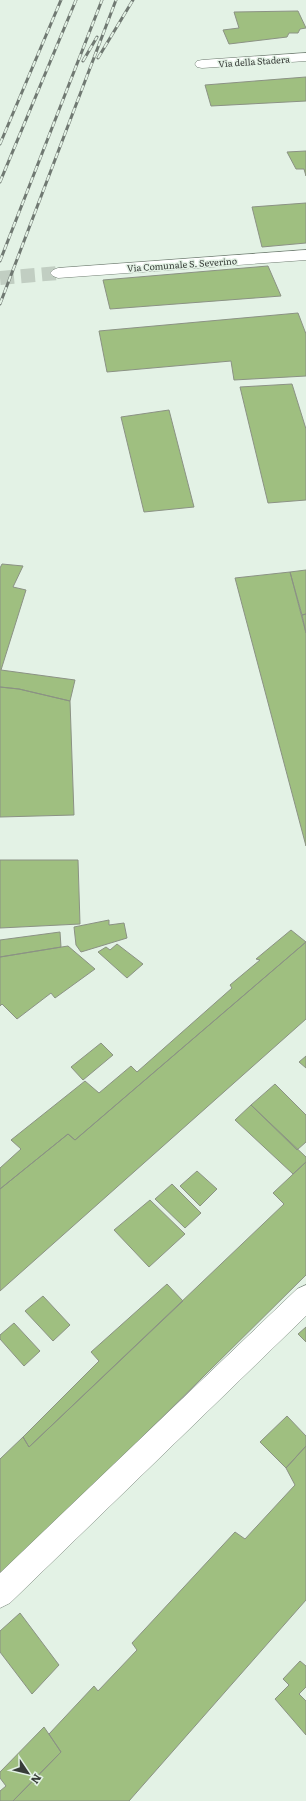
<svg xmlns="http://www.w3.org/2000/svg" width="306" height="1801" viewBox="0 0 306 1801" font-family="Literata,serif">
<rect width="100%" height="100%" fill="#e3f2e5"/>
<!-- building -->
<path fill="#9fbf80" stroke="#8b9284" d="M298 11 306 28 300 29 298 33H289L287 37 229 44 223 30 239 28 234 12Z
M306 77V101L211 106 205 85Z
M306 151V176L304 169H296L287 152Z
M306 203V243L262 247 252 207Z
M268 266 281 296 110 309 103 280Z
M298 313 306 334V376L234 380 231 361 107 372 99 331Z
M292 384 306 429V500L268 503 240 387Z
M169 410 194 507 144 512 121 417Z
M2 564 23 566 13 587 26 590 1 670 75 680 70 701 19 689 0 687V568Z
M306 570V614L302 615 290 572Z
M290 572 306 633V846L235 578Z
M306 614V633L302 615Z
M0 687 19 689 70 701 74 815 0 817Z
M0 860H78L80 924 0 928Z
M109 920V925L124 923 127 938 81 952 76 945 74 927Z
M291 930 306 942 75 1140 68 1134 0 1189V1168L21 1149 11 1140 85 1081 99 1093 131 1066 137 1072 232 988 230 985 260 960 256 959Z
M60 932 61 947 0 957V940Z
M306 942V1019L0 1291V1189L68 1134 75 1140Z
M117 944 143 964 127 978 98 952 106 947 110 950Z
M68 946 95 969 55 998 51 993 17 1019 2 1004 0 1006V957Z
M101 1043 113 1055 83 1080 71 1067Z
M306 1056V1068L299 1062Z
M275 1084 306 1115V1142L297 1150 251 1105Z
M251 1105 306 1157V1162L293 1174 235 1120Z
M306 1162V1275L0 1578V1459L23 1437 29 1447 284 1204 273 1193Z
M197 1171 217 1189 200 1206 180 1186Z
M172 1184 201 1213 185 1228 155 1199Z
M150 1200 185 1234 149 1267 114 1230Z
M167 1284 183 1301 29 1447 23 1437 99 1361 91 1352Z
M43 1296 70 1325 53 1341 25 1311Z
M14 1323 40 1351 24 1366 0 1339V1335Z
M306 1327V1342L298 1334Z
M287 1416 306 1436V1446L286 1468 260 1442Z
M306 1446V1600L129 1801H13L61 1752 49 1734 94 1686 98 1691 137 1650 132 1643 235 1532 245 1539 295 1485 286 1468Z
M20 1613 59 1665 32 1694 0 1652V1631Z
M300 1661 306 1666V1687L299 1694 306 1701V1735L275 1699 289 1685 283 1679Z
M44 1727 61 1752 13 1801H0V1791L6 1786 0 1778V1772Z"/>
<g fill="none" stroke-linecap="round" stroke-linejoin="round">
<!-- minor-tunnel -->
<path stroke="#c1cec2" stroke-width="14" stroke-dasharray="14 7" stroke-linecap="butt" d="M0 278 58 273"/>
<!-- minor casing -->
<g stroke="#717e73" stroke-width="1">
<path id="minor" d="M306 53V61L202 68 197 67 195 64 197 61 202 60Z
M306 250V260L58 278 53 276 50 273 53 270 58 268Z
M306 1285V1316L10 1603 0 1608V1573L297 1289Z"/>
</g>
<!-- minor -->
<use href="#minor" fill="#fff" fill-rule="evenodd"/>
<!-- rail casing -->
<g stroke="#707972" stroke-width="3">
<path id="rail" d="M98 58 133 0
M83 61 97 37
M0 144 61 0
M0 182 76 0
M0 261 102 0
M0 304 116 0"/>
</g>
<!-- rail -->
<use href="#rail" stroke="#e3f2e5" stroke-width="2" stroke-dasharray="6" stroke-linecap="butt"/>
</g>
<g text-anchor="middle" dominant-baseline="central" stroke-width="3" stroke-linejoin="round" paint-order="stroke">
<!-- far-street labels -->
<g font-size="9" fill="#373c38" stroke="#e3f2e5">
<text transform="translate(254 61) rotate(-4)">Via della Stadera</text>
<text transform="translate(182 264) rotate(-4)">Via Comunale S. Severino</text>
</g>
</g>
<!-- north arrow -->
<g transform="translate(28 1773) rotate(125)" stroke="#e3f2e5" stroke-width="3" paint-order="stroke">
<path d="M0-3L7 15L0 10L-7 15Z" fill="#373c38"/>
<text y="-6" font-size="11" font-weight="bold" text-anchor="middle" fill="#373c38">N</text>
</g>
</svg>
